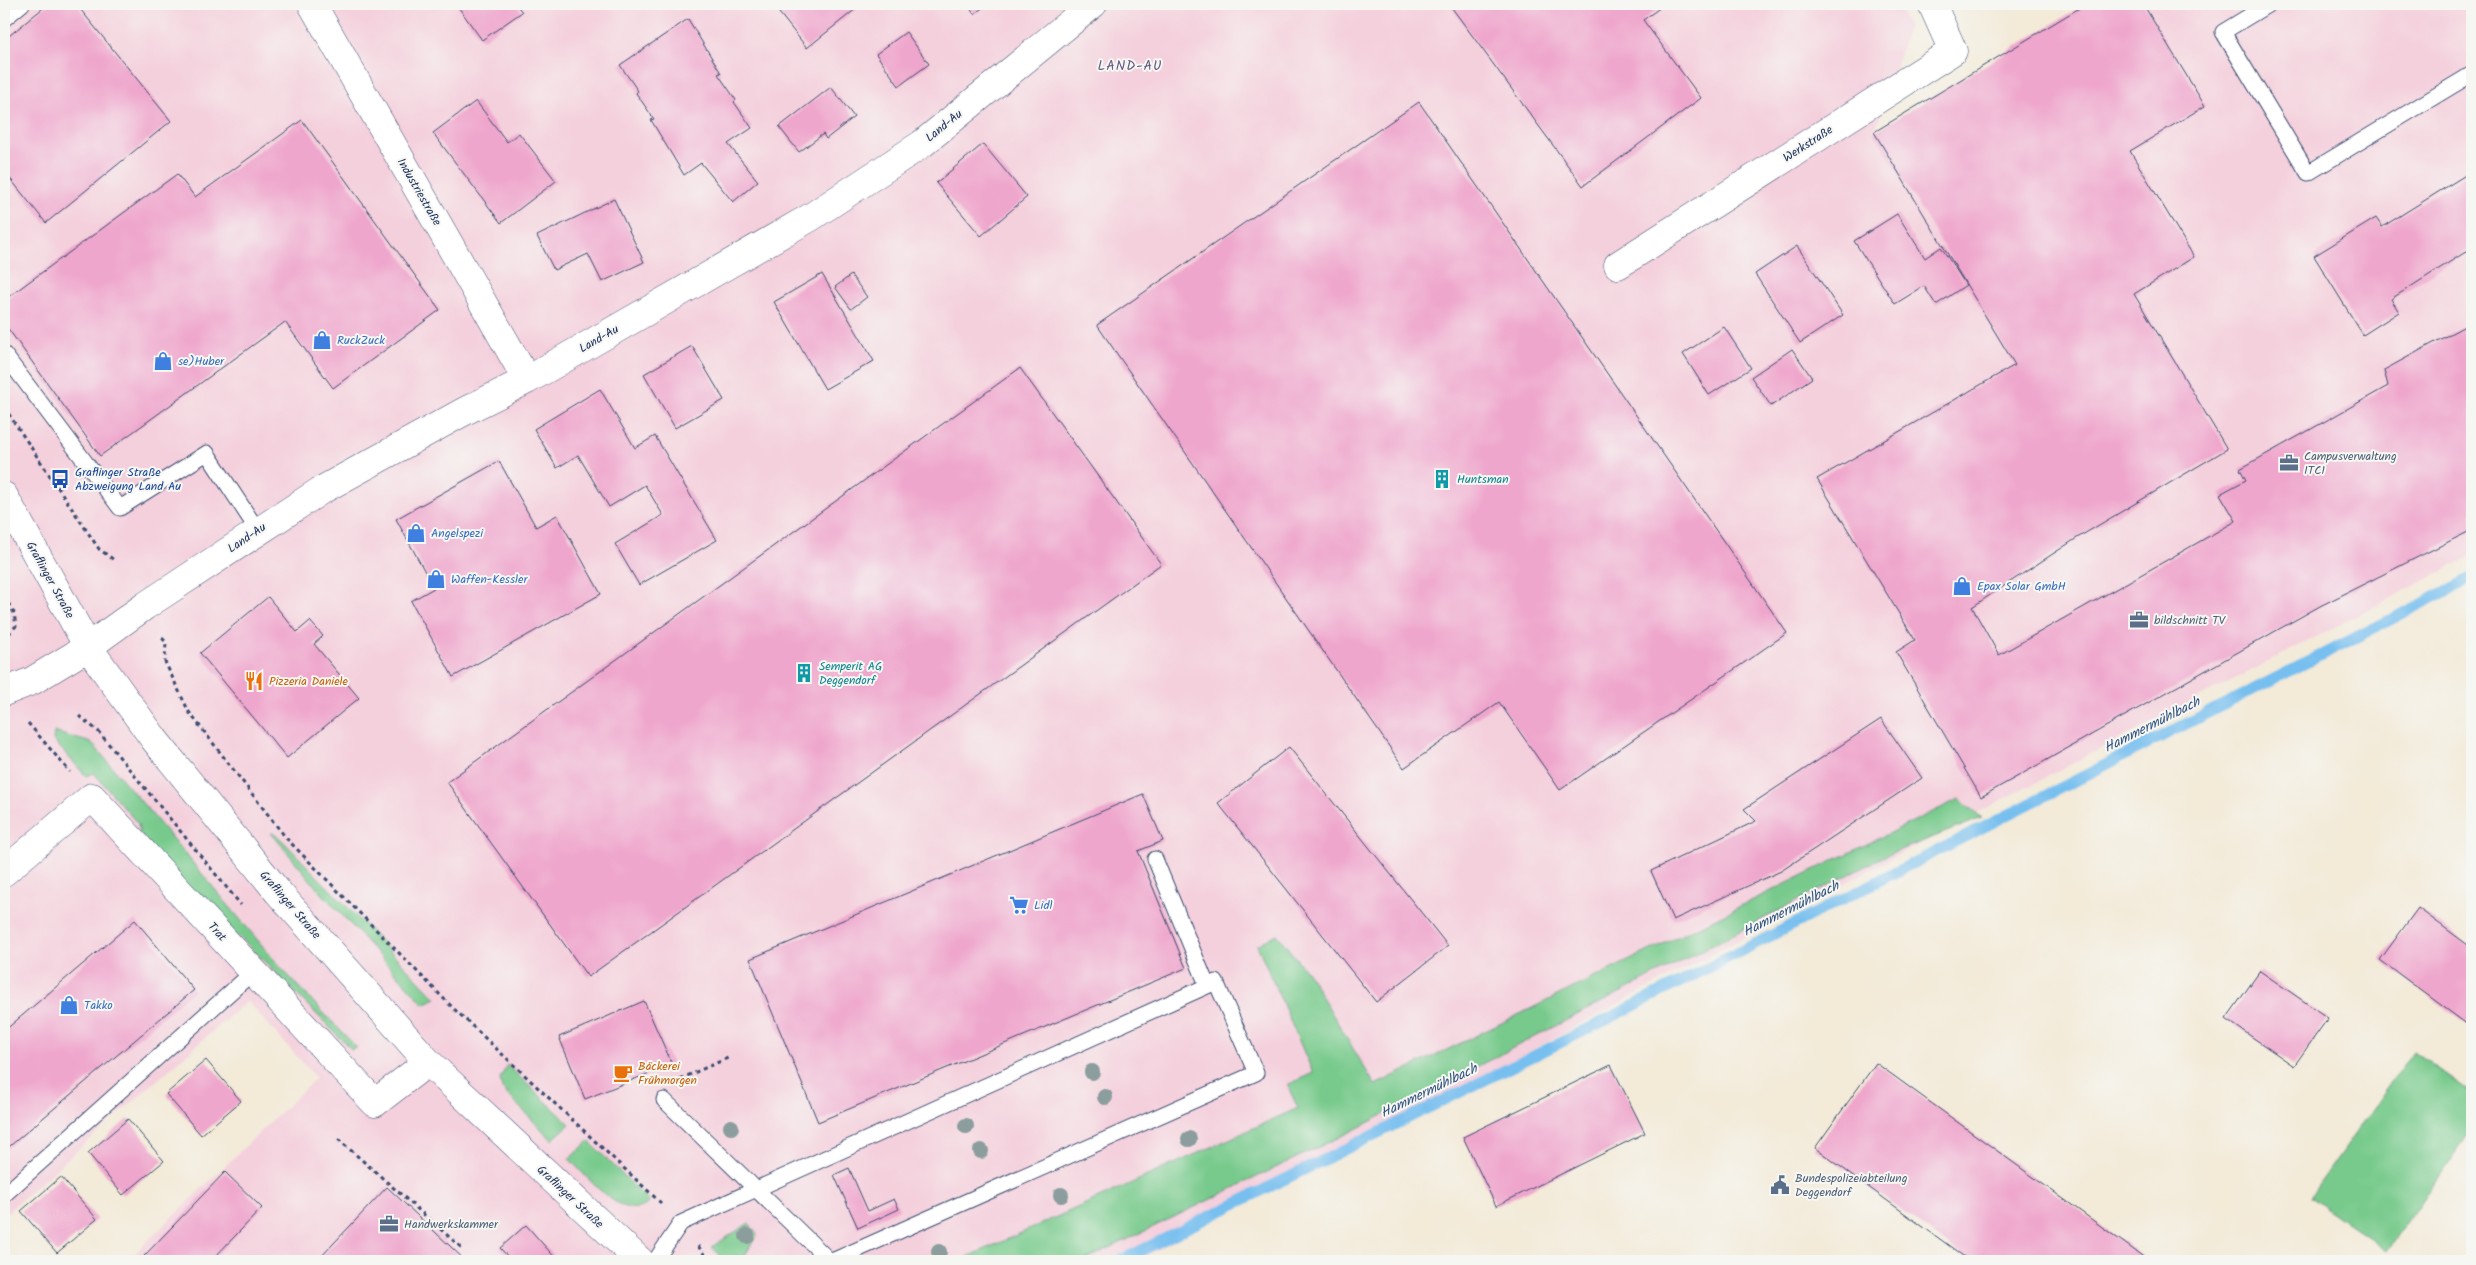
<svg xmlns="http://www.w3.org/2000/svg" width="2476" height="1265" viewBox="0 0 2476 1265" font-family="Kalam,sans-serif">
<rect width="100%" height="100%" fill="#f6f6f2"/>
<filter id="ink" filterUnits="userSpaceOnUse"><feTurbulence type="fractalNoise" baseFrequency=".02" numOctaves="2"/><feDisplacementMap in="SourceGraphic" scale="10" xChannelSelector="R" yChannelSelector="G"/><feConvolveMatrix kernelMatrix="1 2 1 2 8 2 1 2 1" color-interpolation-filters="sRGB"/></filter>
<filter id="wash" filterUnits="userSpaceOnUse"><feTurbulence type="fractalNoise" baseFrequency=".0096" numOctaves="4" result="noise"/><feDisplacementMap in="SourceGraphic" scale="20" xChannelSelector="R" yChannelSelector="G"/><feGaussianBlur stdDeviation="1.12" result="paint"/><feColorMatrix in="noise" values="0 0 0 0 0 0 0 0 0 0 0 0 0 0 0 0 0 1.4 0 .05"/><feComposite in="paint" operator="in"/></filter>
<g filter="url(#wash)">
<rect width="100%" height="100%" fill="#f3ead8"/>
<!-- built -->
<path fill="#f4cfdc" d="M4 4H1898L1908 27 1875 131 2086 4H2472V556L1977 813 1136 1261H127L316 1078 247 1001 4 1215Z"/>
<!-- green -->
<path fill="#78ca8c" stroke="#4a7c75" d="M54 732 92 743 282 969 357 1048 351 1049 245 942 221 923 140 836 138 824 94 773 86 776 53 740Z
M1959 799 1982 818 1883 857 1352 1131 1083 1261H959L1298 1108 1287 1085 1313 1073 1257 945 1277 934 1309 975 1375 1085Z
M271 833 276 834 436 998 424 1004 318 889Z
M2413 1051 2472 1093V1130L2387 1251 2310 1197Z
M507 1065 570 1124 552 1140 502 1089 500 1079Z
M589 1141 650 1202C625 1226 588 1177 569 1159Z
M749 1223 757 1235 744 1257 747 1261H724L712 1247Z"/>
<g fill="none" stroke-linecap="round" stroke-linejoin="round">
<!-- stream -->
<path stroke="#77bfef" stroke-width="11" d="M1120 1261 1606 1020 2472 578"/>
</g>
<g id="blocks">
<!-- building -->
<path fill="#efa6cc" d="M48 4H76L171 121 46 223 4 171V40Z
M456 4H516L522 12 482 40Z
M772 4H862L807 48Z
M967 4H988L974 14Z
M1449 4H1665L1643 20 1701 98 1583 186Z
M2086 4H2143L2205 106 2130 151 2194 257 2134 294 2227 449 2077 538 1972 607 1999 655 2236 521 2220 494 2246 480 2240 469 2388 386 2384 370 2472 322V530L2320 606 1981 797 1896 652 1915 640 1817 479 2015 365 1874 132Z
M688 19 721 73 718 74 736 100 734 102 752 128 728 144 758 181 733 202 701 163 684 175 651 120 654 119 636 93 638 91 620 65Z
M906 32 929 64 899 86 876 54Z
M831 87 854 117 826 139 823 134 799 152 779 127Z
M476 101 507 142 519 133 556 181 501 223 433 133Z
M1419 102 1787 633 1560 790 1499 702 1404 768 1097 325Z
M302 120 440 310 333 388 285 322 100 456 4 323V300L177 174 195 197Z
M983 144 1027 197 981 236 936 183Z
M2472 171V248L2391 299 2399 312 2363 335 2314 256 2376 218 2382 227Z
M614 199 644 262 602 282 588 254 554 270 537 236Z
M1897 214 1925 258 1941 247 1966 285 1936 305 1924 286 1895 304 1854 241Z
M1797 246 1843 315 1800 343 1755 274Z
M822 274 874 361 825 389 774 302Z
M851 275 867 297 851 309 835 287Z
M1724 327 1751 368 1709 395 1683 354Z
M692 346 724 400 675 428 644 374Z
M1792 349 1812 378 1771 406 1751 377Z
M1020 368 1161 564 588 977 447 782Z
M600 389 635 448 655 436 717 540 639 585 615 544 663 515 645 485 609 507 578 455 557 468 534 429Z
M499 461 536 527 557 515 601 594 453 677 411 601 434 588 396 519Z
M268 597 297 632 310 621 323 636 314 644 359 698 287 758 200 653Z
M1881 719 1922 778 1781 871 1673 920 1651 871 1756 821 1744 809Z
M1289 747 1448 946 1376 1002 1218 803Z
M1143 794 1163 841 1138 851 1186 968 818 1122 750 959Z
M2418 908 2472 948V1028L2380 960Z
M135 920 194 990 4 1151V1031Z
M2260 971 2328 1018 2294 1066 2226 1019Z
M644 1001 672 1064 585 1099 559 1037Z
M206 1060 241 1101 201 1135 166 1094Z
M1876 1063 2149 1261H1970L1815 1148Z
M1611 1065 1645 1133 1496 1206 1463 1137Z
M128 1119 164 1161 123 1195 88 1153Z
M849 1168 868 1211 894 1199 899 1209 858 1228 834 1175Z
M225 1172 262 1208 211 1261H149L144 1256Z
M61 1177 97 1219 57 1253 21 1211Z
M387 1187 466 1261H317Z
M526 1225 558 1261H512L500 1248Z"/>
</g>
</g>
<g filter="url(#ink)">
<use href="#blocks" fill-opacity="0" stroke="#3b4b70" stroke-width="1"/>
<g fill="none" stroke-linecap="round" stroke-linejoin="round">
<!-- service casing -->
<g stroke="#3b4b70" stroke-width="17">
<path id="service" d="M2269 4 2223 32 2308 173 2472 74
M4 19 22 4
M4 354 120 508 207 453 258 531
M1155 859 1207 985
M664 1100 830 1261
M4 1195 253 972
M655 1261 681 1223 1216 982 1256 1073 832 1261"/>
</g>
<!-- minor casing -->
<g stroke="#3b4b70" stroke-width="29">
<path id="minor" d="M312 4 527 380
M1618 265 1953 51 1932 4
M4 692 32 681 88 647 145 606 320 491 465 411 527 380 811 217 922 144 1093 4
M4 872 92 797 375 1103 428 1062"/>
</g>
<!-- tertiary casing -->
<g stroke="#3b4b70" stroke-width="29">
<path id="tertiary" d="M4 496 88 647 154 739 278 892 428 1062 640 1261"/>
</g>
<!-- path -->
<path stroke="#3b4b70" stroke-width="3" stroke-dasharray="4 4" stroke-linecap="butt" d="M4 407 99 549 114 560
M4 596 14 613 16 626 4 639
M162 638 166 642 165 662 189 712 286 838 452 1007 661 1203
M79 716 98 731 241 905
M28 723 70 772
M680 1079 730 1057
M338 1139 463 1249
M698 1246 709 1261"/>
<!-- service -->
<use href="#service" stroke="#fff" stroke-width="15"/>
<!-- minor -->
<use href="#minor" stroke="#fff" stroke-width="28"/>
<!-- tertiary -->
<use href="#tertiary" stroke="#fff" stroke-width="28"/>
</g>
<!-- trees -->
<g fill="#8c9d9d">
<circle cx="1092" cy="1072" r="8"/>
<circle cx="1105" cy="1097" r="8"/>
<circle cx="966" cy="1126" r="8"/>
<circle cx="731" cy="1127" r="8"/>
<circle cx="1189" cy="1139" r="8"/>
<circle cx="981" cy="1151" r="8"/>
<circle cx="1061" cy="1195" r="8"/>
<circle cx="747" cy="1236" r="8"/>
<circle cx="939" cy="1252" r="8"/>
</g>
</g>
<!-- icons -->
<defs>
<g id="shop-bare" transform="scale(1.5)"><path d="M-5-2.5h2.3a2.7 3.5 0 0 1 5.4 0H5L5.5 6h-11ZM-1.5-2.5h3a1.5 2.3 0 0 0-3 0Z" fill="#3f7fe0" stroke="#f6f6f2" stroke-width="2.5" paint-order="stroke"/></g>
<g id="office-bare" transform="scale(1.5)"><path d="M-6-3h4V-5.5h4V-3h4V5H-6ZM-1-4.5V-3h2v-1.5ZM-6 0V1H6V0Z" fill="#5c6f8a" stroke="#f6f6f2" stroke-width="2.5" paint-order="stroke"/></g>
<g id="bus-bare" transform="scale(1.5)"><path d="M-5-6H5V4H4V6H2V4H-2V6H-4V4H-5ZM-3.5-4V0h7V-4ZM-3.5 1.2v1.5H-2V1.2ZM2 1.2v1.5H3.5V1.2Z" fill="#1a4fb4" stroke="#f6f6f2" stroke-width="2.5" paint-order="stroke"/></g>
<g id="building-bare" transform="scale(1.5)"><path d="M-4-6H4V6H1V3H-1V6H-4ZM-2.5-4.3h1.7v1.8h-1.7ZM.8-4.3h1.7v1.8H.8ZM-2.5-1h1.7V.8h-1.7ZM.8-1h1.7V.8H.8Z" fill="#0f9aa8" stroke="#f6f6f2" stroke-width="2.5" paint-order="stroke"/></g>
<g id="restaurant-bare" transform="scale(1.5)"><path d="M-5-6h1v4h1v-4h1v4h1v-4h1v5L-1.5 .5V6h-2V.5L-5-1ZM5-6V6H3V1.5H1.5Q1.5-4 5-6Z" fill="#e8710a" stroke="#f6f6f2" stroke-width="2.5" paint-order="stroke"/></g>
<g id="supermarket-bare" transform="scale(1.5)"><path d="M-6-5.5h2.5l.6 2H6L4.5 2H-2.5L-4.4-4H-6ZM-1.5 3.2a1.3 1.3 0 1 0 .1 0ZM3 3.2a1.3 1.3 0 1 0 .1 0Z" fill="#3f7fe0" stroke="#f6f6f2" stroke-width="2.5" paint-order="stroke"/></g>
<g id="cafe-bare" transform="scale(1.5)"><path d="M-5.5-4.5H6V0H3Q3 3.5 0 3.5H-2.5Q-5.5 3.5-5.5 0ZM3-3.2v2h1.7v-2ZM-6 4.5H4V6H-6Z" fill="#e8710a" stroke="#f6f6f2" stroke-width="2.5" paint-order="stroke"/></g>
<g id="civic-bare" transform="scale(1.5)"><path d="M-.6-6.5H3V-4.5H.6V-3L4-1V1h2V6H-6V1h2V-1L-.6-3ZM-1.2 2.5V6h2.4V2.5Z" fill="#5c6f8a" stroke="#f6f6f2" stroke-width="2.5" paint-order="stroke"/></g>
</defs>
<g fill-rule="evenodd">
<use href="#shop-bare" x="322" y="340"/>
<use href="#shop-bare" x="163" y="361"/>
<use href="#office-bare" x="2289" y="463"/>
<use href="#bus-bare" x="60" y="479"/>
<use href="#building-bare" x="1442" y="479"/>
<use href="#shop-bare" x="416" y="533"/>
<use href="#shop-bare" x="436" y="579"/>
<use href="#shop-bare" x="1962" y="586"/>
<use href="#office-bare" x="2139" y="620"/>
<use href="#building-bare" x="804" y="673"/>
<use href="#restaurant-bare" x="254" y="681"/>
<use href="#supermarket-bare" x="1019" y="905"/>
<use href="#shop-bare" x="69" y="1005"/>
<use href="#cafe-bare" x="623" y="1073"/>
<use href="#civic-bare" x="1780" y="1185"/>
<use href="#office-bare" x="389" y="1224"/>
</g>
<g text-anchor="middle" dominant-baseline="central" stroke-width="4" stroke-linejoin="round" paint-order="stroke">
<!-- street labels -->
<g font-size="12" fill="#1b2f5e" stroke="#f6f6f2">
<text transform="translate(944 126) rotate(-39)">Land-Au</text>
<text transform="translate(1808 144) rotate(-33)">Werkstraße</text>
<text transform="translate(419 192) rotate(60)">Industriestraße</text>
<text transform="translate(599 339) rotate(-30)">Land-Au</text>
<text transform="translate(247 538) rotate(-34)">Land-Au</text>
<text transform="translate(50 580) rotate(61)">Graflinger Straße</text>
<text transform="translate(290 905) rotate(49)">Graflinger Straße</text>
<text transform="translate(217 932) rotate(47)">Trat</text>
<text transform="translate(570 1197) rotate(43)">Graflinger Straße</text>
</g>
<!-- shop labels -->
<g font-size="12" fill="#366cbe" stroke="#f6f6f2" text-anchor="start">
<text x="337" y="340">RuckZuck</text>
<text x="178" y="361">se)Huber</text>
<text x="431" y="533">Angelspezi</text>
<text x="451" y="579">Waffen-Kessler</text>
<text x="1977" y="586">Epax Solar GmbH</text>
<text x="1034" y="905">Lidl</text>
<text x="84" y="1005">Takko</text>
</g>
<!-- service labels -->
<g font-size="12" fill="#4e5e75" stroke="#f6f6f2" text-anchor="start">
<text x="2304" y="456">Campusverwaltung<tspan x="2304" dy="14">ITC1</tspan></text>
<text x="2154" y="620">bildschnitt TV</text>
<text x="1795" y="1178">Bundespolizeiabteilung<tspan x="1795" dy="14">Deggendorf</tspan></text>
<text x="404" y="1224">Handwerkskammer</text>
</g>
<!-- transit labels -->
<g font-size="12" fill="#164399" stroke="#f6f6f2" text-anchor="start">
<text x="75" y="472">Graflinger Straße<tspan x="75" dy="14">Abzweigung Land Au</tspan></text>
</g>
<!-- culture labels -->
<g font-size="12" fill="#0d838f" stroke="#f6f6f2" text-anchor="start">
<text x="1457" y="479">Huntsman</text>
<text x="819" y="666">Semperit AG<tspan x="819" dy="14">Deggendorf</tspan></text>
</g>
<!-- food labels -->
<g font-size="12" fill="#c56008" stroke="#f6f6f2" text-anchor="start">
<text x="269" y="681">Pizzeria Daniele</text>
<text x="638" y="1066">Bäckerei<tspan x="638" dy="14">Frühmorgen</tspan></text>
</g>
<!-- neighbourhood labels -->
<g font-size="14" letter-spacing="1" fill="#655984" stroke="#f6f6f2">
<text x="1130" y="66">LAND-AU</text>
</g>
<!-- water labels -->
<g font-size="14" font-style="italic" fill="#325382" stroke="#f6f6f2">
<text transform="translate(2152 725) rotate(-27)">Hammermühlbach</text>
<text transform="translate(1791 909) rotate(-27)">Hammermühlbach</text>
<text transform="translate(1429 1091) rotate(-26)">Hammermühlbach</text>
</g>
</g>
<!-- margin -->
<rect width="2476" height="1265" fill="none" stroke="#f6f6f2" stroke-width="20"/>
</svg>
